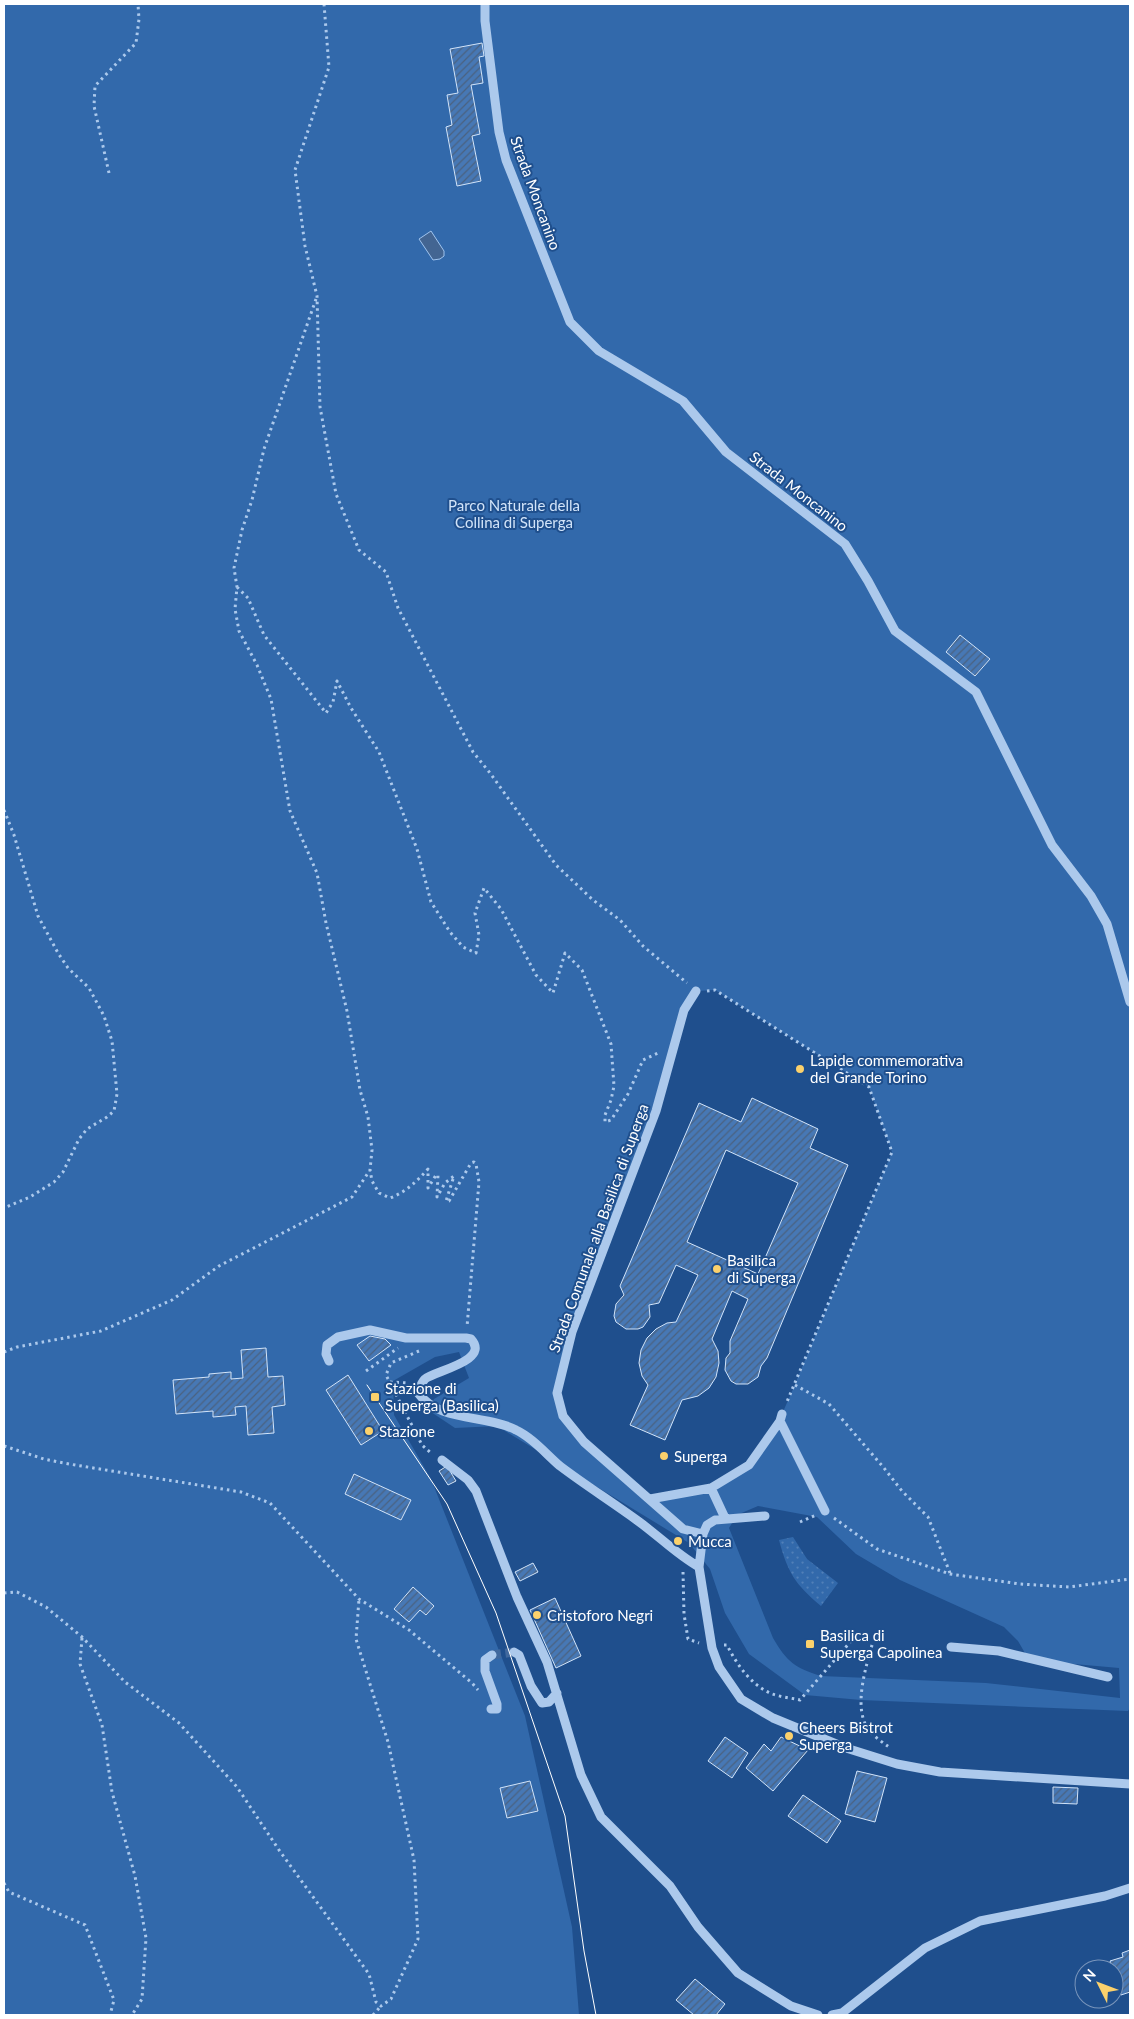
<svg xmlns="http://www.w3.org/2000/svg" width="1134" height="2019" viewBox="0 0 1134 2019" font-family="Lato,sans-serif">
<defs>
<pattern id="grass-dots" width="8" height="8" patternUnits="userSpaceOnUse" patternTransform="scale(1.25)"><rect width="8" height="8" fill="#3269ab"/><path d="M2 2h.1M6 6h.1" fill="none" stroke="#5180b8" stroke-width="1.8" stroke-linecap="round"/></pattern>
<pattern id="building-hatch" width="6" height="6" patternUnits="userSpaceOnUse" patternTransform="scale(1.25)"><rect width="6" height="6" fill="#4778b5"/><path d="M-1 1l2-2M0 6l6-6M5 7l2-2" fill="none" stroke="#4a6280"/></pattern>
</defs>
<rect width="100%" height="100%" fill="#1f4f8d"/>
<!-- grass -->
<path fill="url(#grass-dots)" d="M793 1537 807 1559 838 1583 821 1606C795 1584 788 1573 779 1540Z"/>
<!-- park -->
<path fill="#3269ab" fill-rule="evenodd" d="M4 4H1130V1708L1128 1711 861 1700 805 1695 749 1654 725 1613 710 1569 689 1543 497 1426 455 1428 428 1410 434 1399 469 1378 459 1352 435 1357 393 1381 394 1415 431 1479 525 1716 572 1927 579 2015H4ZM715 990 869 1087 892 1152 790 1396 782 1414 749 1465 711 1488 650 1499 563 1416 557 1393 572 1332 656 1111 684 1010 696 991ZM758 1506 817 1517 856 1554 900 1580 1004 1627 1018 1641 1029 1660 1119 1668 1120 1698 986 1683 821 1676C795 1668 787 1662 773 1638L729 1528 737 1515Z"/>
<!-- water -->
<path fill="#436592" stroke="#a0c4ee" d="M431 231 444 251V256L440 259 433 260 419 239Z"/>
<!-- building -->
<path fill="url(#building-hatch)" stroke="#d2e4f9" fill-rule="evenodd" d="M482 43 484 56 479 57 483 83 471 85 480 134 472 136 481 181 457 186 446 127 452 125 447 95 458 93 450 49Z
M960 635 990 659 975 676 946 652Z
M752 1098 818 1129 810 1148 848 1165 767 1358 761 1366 758 1377 748 1384H736L731 1381 725 1370 726 1358 730 1353V1341L748 1299 732 1291 712 1339 718 1351 719 1363 716 1377 709 1388 698 1396 682 1400 665 1440 630 1425 648 1385 642 1376 639 1363 641 1350 647 1338 656 1329 667 1323 676 1322 698 1275 676 1265 659 1303 649 1305 650 1317 643 1327 638 1329H626L616 1322 614 1316 616 1304 624 1295 620 1286 699 1103 741 1122ZM726 1150 798 1183 758 1274 687 1242Z
M370 1336 385 1339 391 1345 369 1361 357 1345Z
M266 1348 268 1377 283 1376 285 1405 272 1407 274 1433 248 1435 246 1406 235 1407 236 1415 213 1417V1411L176 1414 173 1380 209 1377V1374L231 1372V1379L243 1378 241 1350Z
M348 1375 383 1431 361 1445 326 1390Z
M447 1466 456 1481 448 1485 439 1471Z
M354 1474 411 1500 401 1520 345 1494Z
M533 1563 538 1572 520 1581 515 1572Z
M413 1587 434 1606 426 1615 420 1610 409 1622 394 1609Z
M555 1598 581 1656 556 1668 530 1610Z
M725 1737 748 1753 732 1778 708 1761Z
M781 1737 808 1750 773 1791 746 1768 764 1744 771 1751Z
M857 1771 887 1778 875 1822 845 1814Z
M530 1781 538 1811 507 1818 500 1788Z
M1053 1787 1078 1788 1077 1804 1053 1803Z
M803 1795 841 1821 827 1843 788 1816Z
M1130 1950V1992L1121 1995 1118 1987 1114 1989V1969H1107L1112 1967 1110 1961 1123 1957 1122 1953Z
M695 1979 725 2004 716 2015H694L676 2000Z"/>
<g fill="none" stroke-linecap="round" stroke-linejoin="round">
<!-- minor-tunnel -->
<path stroke="#41699e" stroke-width="9" stroke-dasharray="9 4.5" stroke-linecap="butt" d="M492 1655 514 1652"/>
<!-- path -->
<path stroke="#acc9ec" stroke-width="3" stroke-dasharray="2.5 4" stroke-linecap="butt" d="M324 4 329 67 295 170 305 246 317 296 320 407 336 494 359 550 386 572 398 608 473 752 490 773 556 865 593 900 620 920 643 946 687 983
M109 173 94 106 95 86 136 43 139 19 138 4
M316 299 264 449 252 500 242 530 234 568 237 587 235 609 239 631 257 665 271 699 290 811 317 873 326 923 347 1011 360 1090 368 1117 372 1150 370 1170 372 1181 379 1193 390 1198C406 1192 417 1181 428 1169V1188L436 1175H438L437 1197 445 1183 454 1176 446 1201H449L471 1163 474 1162 476 1164 479 1182 467 1327
M237 587 248 598 264 635 326 713 333 702 337 681 351 708 379 752 417 849 431 902 450 932 463 947 476 953 479 935 475 913 484 888 501 909 536 975 553 993 565 953 582 970 611 1044 614 1086 611 1100 605 1115V1122L611 1120 628 1094 643 1060 660 1052
M4 810 14 835 38 916 58 953 68 968 89 988 104 1016 112 1041 117 1094 114 1111 107 1117 87 1129 79 1139 63 1172 54 1182 30 1197 4 1208
M707 991 715 990 869 1087 892 1152 786 1404
M419 1351 391 1363 386 1375 422 1445 432 1454
M4 1352 17 1347 101 1331 172 1300 219 1266 352 1197 370 1170
M366 1371 398 1348
M390 1382 409 1383
M795 1385 829 1404 884 1468 902 1491 928 1517 950 1573
M4 1446 44 1459 69 1464 241 1492 270 1503 359 1599 409 1630 472 1683 478 1690
M834 1518 877 1549 950 1574 1020 1584 1069 1587 1130 1579
M800 1522 816 1515
M683 1572 684 1614 688 1639 699 1643
M4 1593 17 1592 46 1607 82 1637 125 1682 179 1723 237 1787 279 1850 369 1974 376 2002 381 2006 391 1999 418 1939 414 1860 388 1742 356 1639 359 1599
M82 1638 80 1664 102 1725 112 1792 135 1876 146 1938 142 1999 132 2015
M724 1645H727C737 1665 751 1685 772 1694 781 1697 791 1698 800 1700L852 1640
M872 1645C866 1667 853 1707 868 1729 873 1736 882 1742 889 1747
M4 1883 9 1892 85 1925 114 2000 110 2015
M373 2015 381 2006"/>
<!-- minor -->
<path stroke="#acc9ec" stroke-width="9" d="M485 4V21L499 132 506 160 570 322 599 351 683 401 726 452 845 544 868 581 895 631 976 692 1052 845 1091 896 1107 924 1130 1002
M696 991 684 1010 656 1111 572 1332 557 1393 563 1416 584 1442 683 1529 703 1534
M329 1361 326 1354 327 1345 338 1337 370 1330 406 1338H466L471 1339C491 1361 434 1371 425 1379 421 1383 420 1387 418 1393 440 1423 486 1414 516 1430 533 1438 546 1454 560 1466 585 1485 612 1502 638 1521 659 1536 676 1554 699 1567
M780 1421 825 1511
M442 1460 468 1480 476 1491 517 1597 547 1662 581 1775 601 1817 670 1886 698 1927 738 1973 791 2006 818 2015
M711 1488 725 1518
M650 1499 711 1488 749 1465 780 1421 782 1414
M765 1516 715 1520 707 1525 703 1534 699 1567 712 1648 719 1667 741 1699 773 1718 846 1748 897 1764 940 1772 1130 1784
M951 1647 999 1651 1108 1677
M514 1652 519 1655 531 1686 542 1703 549 1702 557 1693
M491 1709H497V1704L485 1671V1660L492 1655
M832 2015 842 2013 925 1948 980 1921 1105 1896 1130 1888"/>
<!-- tram -->
<path stroke="#fff" stroke-width="1" d="M367 1385 447 1504 496 1613 565 1816 584 1951 596 2015"/>
</g>
<!-- markers -->
<g fill="#fbd16c" stroke="#1f4f8d" stroke-width="2">
<circle cx="800" cy="1069" r="5"/>
<circle cx="717" cy="1269" r="5"/>
<rect x="370" y="1392" width="10" height="10" rx="2.5"/>
<circle cx="369" cy="1431" r="5"/>
<circle cx="664" cy="1456" r="5"/>
<circle cx="678" cy="1541" r="5"/>
<circle cx="537" cy="1615" r="5"/>
<rect x="805" y="1639" width="10" height="10" rx="2.5"/>
<circle cx="789" cy="1736" r="5"/>
</g>
<g text-anchor="middle" dominant-baseline="central" stroke-width="4" stroke-linejoin="round" paint-order="stroke">
<!-- street labels -->
<g font-size="15" fill="#fff" stroke="#1f4f8d">
<text transform="translate(536 193) rotate(70)">Strada Moncanino</text>
<text transform="translate(799 491) rotate(38)">Strada Moncanino</text>
<text transform="translate(598 1228) rotate(-70)">Strada Comunale alla Basilica di Superga</text>
</g>
<!-- park labels -->
<g font-size="15" fill="#d2e4f9" stroke="#1f4f8d">
<text x="514" y="505">Parco Naturale della<tspan x="514" dy="17">Collina di Superga</tspan></text>
</g>
<!-- poi labels -->
<g font-size="15" fill="#fff" stroke="#1f4f8d" text-anchor="start">
<text x="810" y="1060">Lapide commemorativa<tspan x="810" dy="17">del Grande Torino</tspan></text>
<text x="727" y="1260">Basilica<tspan x="727" dy="17">di Superga</tspan></text>
<text x="385" y="1388">Stazione di<tspan x="385" dy="17">Superga (Basilica)</tspan></text>
<text x="379" y="1431">Stazione</text>
<text x="674" y="1456">Superga</text>
<text x="688" y="1541">Mucca</text>
<text x="547" y="1615">Cristoforo Negri</text>
<text x="820" y="1635">Basilica di<tspan x="820" dy="17">Superga Capolinea</tspan></text>
<text x="799" y="1727">Cheers Bistrot<tspan x="799" dy="17">Superga</tspan></text>
</g>
</g>
<!-- border -->
<rect width="1134" height="2019" fill="none" stroke="#ffffff" stroke-width="10"/>
<!-- north arrow -->
<g transform="translate(1099 1984) rotate(312)"><circle r="24" fill="#1f4f8d" stroke="#7995bb"/>
<path d="M0-4L9 19L0 12L-9 19Z" fill="#fbd16c"/>
<text y="-8" font-size="14" font-weight="bold" text-anchor="middle" fill="#ffffff">N</text>
</g>
</svg>
